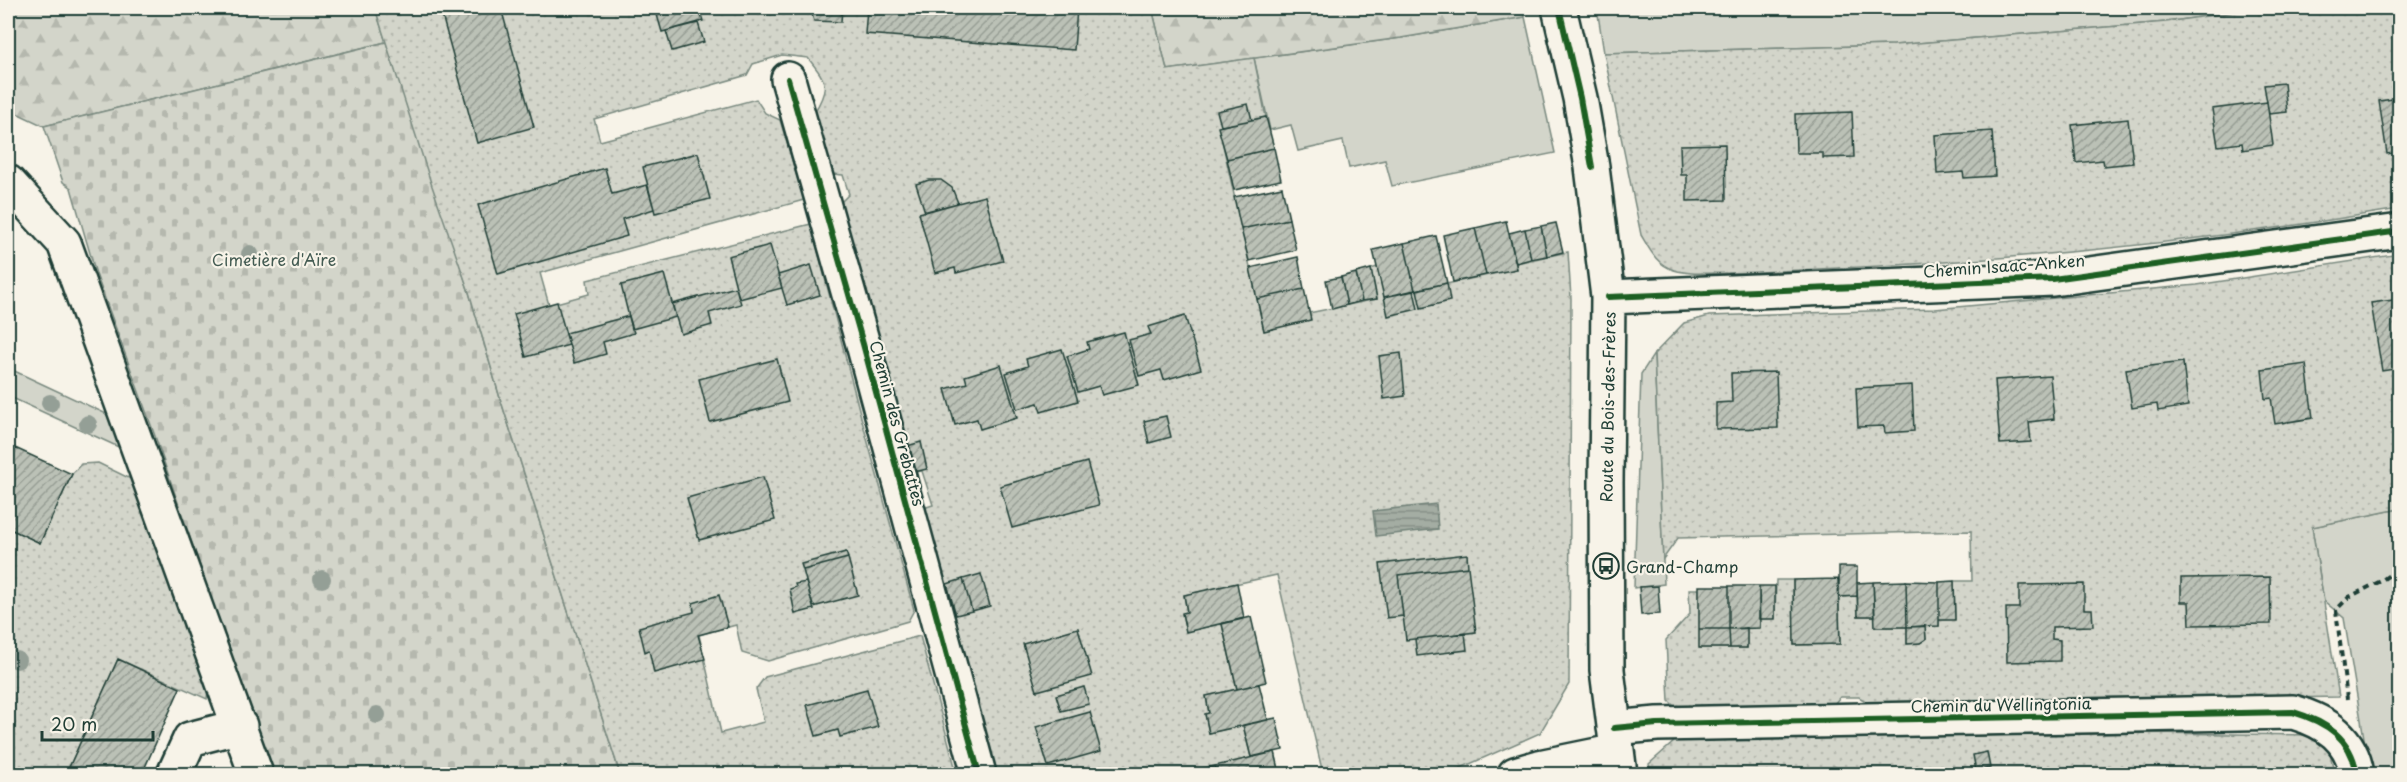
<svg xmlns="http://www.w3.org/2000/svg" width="2407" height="782" viewBox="0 0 2407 782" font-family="'Playpen Sans',sans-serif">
<defs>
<pattern id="forest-firs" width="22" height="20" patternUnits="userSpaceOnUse" patternTransform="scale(1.5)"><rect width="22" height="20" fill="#d3d5ca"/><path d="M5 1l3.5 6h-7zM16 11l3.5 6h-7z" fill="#b5b8ae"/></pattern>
<pattern id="cemetery-stones" width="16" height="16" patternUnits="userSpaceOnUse" patternTransform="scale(1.5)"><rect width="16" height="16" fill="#d3d5ca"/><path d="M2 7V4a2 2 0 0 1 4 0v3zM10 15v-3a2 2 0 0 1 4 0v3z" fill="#b5b8ae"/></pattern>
<pattern id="park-dots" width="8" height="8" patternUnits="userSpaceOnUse" patternTransform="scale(1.5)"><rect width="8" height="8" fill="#d3d5ca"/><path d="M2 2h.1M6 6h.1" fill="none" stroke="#b5b8ae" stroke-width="1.8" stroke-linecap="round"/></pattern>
<pattern id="water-rules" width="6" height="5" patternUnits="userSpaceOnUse" patternTransform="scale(1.5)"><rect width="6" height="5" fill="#a4ada3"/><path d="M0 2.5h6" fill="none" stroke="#858e86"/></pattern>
<pattern id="building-hatch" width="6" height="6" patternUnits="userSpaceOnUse" patternTransform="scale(1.5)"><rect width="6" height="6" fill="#bbc1b6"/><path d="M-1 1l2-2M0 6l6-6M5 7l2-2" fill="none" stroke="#979e95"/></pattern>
</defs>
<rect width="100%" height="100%" fill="#f7f3e8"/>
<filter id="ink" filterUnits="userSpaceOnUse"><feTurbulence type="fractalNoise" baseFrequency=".0167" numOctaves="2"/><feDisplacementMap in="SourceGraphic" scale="12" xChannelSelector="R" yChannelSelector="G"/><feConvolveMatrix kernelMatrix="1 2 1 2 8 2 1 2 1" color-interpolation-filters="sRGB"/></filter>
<g filter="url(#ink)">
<!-- grass -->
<path fill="#d3d5ca" stroke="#79897f" stroke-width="1.5" d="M1597 8H2262L2166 22 1894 45 1604 53Z
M1525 17 1555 153 1392 186 1385 160 1349 168 1343 141 1298 151 1291 125 1270 130 1254 58 1401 38Z
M1654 354 1664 584 1634 588 1641 374Z
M8 368 113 417 125 450 8 396Z
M2399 509V774H2370L2344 618 2324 601 2312 527Z"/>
<!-- forest -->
<path fill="url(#forest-firs)" stroke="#79897f" stroke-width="1.5" d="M8 8H375L386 42 44 126 8 109Z
M1152 8H1523L1525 17 1401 38 1167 70Z"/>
<!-- cemetery -->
<path fill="url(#cemetery-stones)" stroke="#79897f" stroke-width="1.5" d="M386 42 469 292 500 398 620 774H288L270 769 155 436 96 274 71 188 63 182 44 126Z"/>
<!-- park -->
<path fill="url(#park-dots)" stroke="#79897f" stroke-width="1.5" d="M375 8H1152L1167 70 1254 58 1266 117 1219 127 1264 330 1309 313 1377 299 1371 269 1377 267 1385 297 1517 269 1516 263 1568 252 1571 298 1569 684 1540 733 1447 774H1323L1277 575 1184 595 1187 612 1182 614 1186 631 1222 624 1237 689 1206 696 1209 713 1205 714 1209 733 1243 725 1251 757 1275 752 1280 774H994L923 508 933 505 922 471 914 472 839 204 849 194 843 175 832 174 814 113C831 85 826 81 808 58L782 55 753 64 747 75 594 119 600 141 756 99 765 113 780 120 804 200 540 273 549 305 589 294 587 280 811 224 861 417 914 610 908 621 768 661 742 653 736 625 699 635 721 733 764 722 756 689 765 677 920 636 957 774H620L500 398 469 292 432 186Z
M2262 8H2399V209C2207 241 2013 261 1818 269 1788 271 1758 272 1728 273 1710 273 1691 275 1674 270 1656 264 1650 250 1641 235L1604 53 1894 45 2166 22Z
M2399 254V509L2312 527 2339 697 1870 704 1859 697H1840L1833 705 1677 709 1669 701 1666 640 1690 614 1689 589H1699L1700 648H1747V628L1759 619 1775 618 1776 580H1793L1794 645 1840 644 1839 597 1857 596 1858 616H1875V627H1907V644L1920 643 1926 639 1925 626H1939V620L1955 619 1954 581H1972L1971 531 1678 538 1663 559 1654 354 1684 323 1709 316 1935 309 2197 285Z
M98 463 135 481 208 689 207 699 118 659 66 774H8V528L40 543 72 474 81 464Z
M2147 733 2313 735 2330 751 2334 774H1651L1649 764 1675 741Z"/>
<!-- water -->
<path fill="url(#water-rules)" stroke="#6f8077" stroke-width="1.5" d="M1436 504 1438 529 1376 536 1373 511Z"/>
<!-- building -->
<path fill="url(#building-hatch)" stroke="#1f3d34" stroke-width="1.5" d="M440 8H501L534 127 477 143Z
M655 8H699L703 21 662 32Z
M810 8H842L841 22 814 21Z
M867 8H1077L1074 50 865 34Z
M698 23 704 42 672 51 666 31Z
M2284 83 2287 112 2269 114 2264 85Z
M2400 98V152L2387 154 2379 101Z
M2267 102 2273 145 2243 150 2242 143 2218 146 2212 109Z
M1248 104 1252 120 1221 126 1217 111Z
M1852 112 1854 157 1823 158V153H1796L1795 114Z
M1266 117 1274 148 1227 159 1218 127Z
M2128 119 2133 163 2104 166 2103 160 2076 163 2072 125Z
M1992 131 1995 176 1964 178 1963 172 1937 174 1935 135Z
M1725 144 1726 200 1687 201V175H1681L1680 145Z
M1274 148 1281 180 1234 190 1227 159Z
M698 153 710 199 655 213 643 167Z
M605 168 612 194 647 185 654 209 622 219 627 236 498 274 478 205Z
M929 180H941L952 188 958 203 925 212 916 184Z
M1282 187 1289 219 1241 229 1234 197Z
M985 196 1003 261 956 273 955 268 935 273 919 213Z
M1289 219 1296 250 1249 261 1241 229Z
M1506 221 1517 269 1486 275 1475 228Z
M1556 223 1563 252 1547 256 1541 226Z
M1541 226 1547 256 1531 259 1525 229Z
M1475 228 1486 275 1453 282 1443 235Z
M1525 229 1531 259 1516 263 1509 233Z
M1436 236 1447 283 1415 290 1404 243Z
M1404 243 1415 290 1384 297 1373 250Z
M770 245 782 288 739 299 728 256Z
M1298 257 1304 289 1257 299 1250 268Z
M811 265 820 295 787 305 778 275Z
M1371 269 1377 299 1362 301 1356 273Z
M1356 273 1362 301 1347 305 1341 277Z
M664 274 676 317 632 329 621 285Z
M1341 277 1347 305 1332 309 1326 280Z
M1447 283 1450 301 1421 308 1417 290Z
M736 287 741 304 709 313 712 325 681 334 672 304Z
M1304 289 1311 320 1264 331 1257 299Z
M1414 291 1418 309 1388 316 1384 297Z
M2400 299V368L2382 371 2371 303Z
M557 302 569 345 526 357 514 314Z
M629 316 634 333 603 342 606 354 574 363 566 333Z
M1185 316 1201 369 1164 380 1161 370 1139 376 1129 340 1151 334 1148 327Z
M1124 332 1139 385 1102 395 1099 386 1078 392 1067 356 1089 349 1087 342Z
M1062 349 1078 401 1041 412 1038 403 1017 409 1006 373 1028 366 1026 359Z
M1401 353 1405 396 1384 399 1379 356Z
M777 359 788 402 710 422 699 379Z
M2183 362 2188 406 2158 411 2157 404 2132 408 2126 369Z
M2306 364 2313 418 2275 424 2271 398 2265 399 2262 370Z
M1001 365 1017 418 980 429 977 419 955 425 945 389 967 383 965 376Z
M1776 372 1778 428 1716 429V403L1732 402 1731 373Z
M2050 376 2054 419 2029 422 2031 442 2000 444 1995 380Z
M1912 385 1914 431 1885 433 1884 426 1858 427 1856 388Z
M1166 416 1171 437 1149 443 1144 421Z
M921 442 927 469 914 472 907 446Z
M8 445 15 448 8 465Z
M15 448 72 474 40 543 8 528V465Z
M1087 462 1099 505 1012 528 1000 486Z
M763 477 775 520 699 540 687 498Z
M846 552 848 558 803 570 801 564Z
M1467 554 1468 567 1398 575 1403 616 1387 618 1380 564Z
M848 558 858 595 813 607 803 570Z
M1468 567 1476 632 1406 640 1398 575Z
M1839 567H1857V596L1839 597Z
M981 574 990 606 972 611 963 579Z
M2270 577 2271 624 2190 625 2189 602H2181V578Z
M963 579 972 611 956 615 947 584Z
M1838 579 1840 644 1794 645 1793 580Z
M1906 581 1907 627H1875L1873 582Z
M1906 581 1939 582V626L1907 627Z
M1954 581 1955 620H1939V582Z
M806 582 814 609 795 614 790 589 796 587 795 584Z
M1873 582 1875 616H1858L1857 583Z
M1237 583 1244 618 1186 632 1182 613 1187 612 1184 595Z
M2084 584V609H2092L2093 626 2052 627V639L2060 640V661L2007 662 2006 608H2019V585Z
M1658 586 1660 614 1641 615 1639 587Z
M1699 586H1729V629H1699Z
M1729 586H1759L1760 628 1729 629Z
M1759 586H1775V619H1759Z
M719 595 728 627 698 635 705 659 654 673 649 650 645 652 639 627 694 612 693 603Z
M1251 617 1266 682 1237 689 1222 624Z
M1925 626 1926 639 1920 643 1907 644V627Z
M1078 628 1092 676 1037 691 1023 644Z
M1747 628V648H1730L1729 629Z
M1699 629H1729L1730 648H1699Z
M1465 633 1467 650 1417 656 1415 639Z
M118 659 180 688 142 774H66Z
M1259 684 1268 720 1209 733 1205 714 1209 713 1206 696Z
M1084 687 1089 704 1061 711 1056 695Z
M867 689 878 727 840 737 838 730 816 736 807 705Z
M1090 712 1101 751 1048 766 1036 727Z
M1276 718 1283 750 1251 757 1243 725Z
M1275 752 1280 774H1217L1215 766Z
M1987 752 1990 768 1976 771 1973 755Z
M1215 766 1217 774H1201L1200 769Z
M1835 767 1836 774H1795Z
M2288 770 2289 774H2261Z"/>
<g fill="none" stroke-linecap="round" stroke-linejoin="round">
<!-- minor casing -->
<g stroke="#1f3d34" stroke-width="38">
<path id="minor" d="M1559 8 1580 98 1592 167 1608 297 1606 482 1607 670 1620 774
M788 79 863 344 979 774
M8 182 64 243 256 774
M1608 297 2053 279 2400 231
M1614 728 1657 724 2293 712C2327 722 2351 738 2357 774
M174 774 190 739 240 726
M1515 774 1539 767 1617 751"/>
</g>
<!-- path -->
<path stroke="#1f3d34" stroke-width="4" stroke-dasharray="6 4.5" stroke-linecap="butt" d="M2347 699 2336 610 2349 597 2381 581 2400 567"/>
<!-- minor -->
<use href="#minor" stroke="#f7f3e8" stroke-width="33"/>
<!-- cycleway casing -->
<g stroke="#f7f3e8" stroke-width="10">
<path id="cycleway" d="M1559 8 1580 98 1592 167
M788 79 863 344 979 774
M1608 297 2053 279 2400 231
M1614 728 1657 724 2293 712C2327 722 2351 738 2357 774"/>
</g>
<!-- cycleway -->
<use href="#cycleway" stroke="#1b5e20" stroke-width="6"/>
</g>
<!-- trees -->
<g fill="#949f96">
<circle cx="250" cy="254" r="9"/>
<circle cx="50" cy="403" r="9"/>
<circle cx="88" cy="424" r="9"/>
<circle cx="322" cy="579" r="9"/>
<circle cx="17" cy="660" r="9"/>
<circle cx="377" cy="715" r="9"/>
</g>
</g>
<!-- icons -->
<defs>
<g id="bus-ring" transform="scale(1.35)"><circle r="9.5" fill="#f7f3e8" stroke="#1f3d34" stroke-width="1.5"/><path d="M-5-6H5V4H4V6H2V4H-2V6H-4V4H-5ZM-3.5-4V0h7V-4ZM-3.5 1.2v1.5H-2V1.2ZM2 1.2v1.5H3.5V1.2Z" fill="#1f3d34"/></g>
</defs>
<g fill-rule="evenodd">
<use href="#bus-ring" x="1606" y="566"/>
</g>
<g text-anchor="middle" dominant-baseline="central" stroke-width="4.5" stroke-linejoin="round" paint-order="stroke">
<!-- park labels -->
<g font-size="16" fill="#435b52" stroke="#f7f3e8">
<text x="274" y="259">Cimetière d'Aïre</text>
</g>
<!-- street labels -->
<g font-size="16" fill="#1f3d34" stroke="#f7f3e8">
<text transform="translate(2004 265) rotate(-4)">Chemin Isaac-Anken</text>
<text transform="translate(1607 407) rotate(-89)">Route du Bois-des-Frères</text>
<text transform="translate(898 423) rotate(75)">Chemin des Grebattes</text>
<text transform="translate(2001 704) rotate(-1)">Chemin du Wellingtonia</text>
</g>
<!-- poi labels -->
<g font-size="16" fill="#1f3d34" stroke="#f7f3e8" text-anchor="start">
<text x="1626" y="566">Grand-Champ</text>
</g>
</g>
<!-- margin -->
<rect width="2407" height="782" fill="none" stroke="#f7f3e8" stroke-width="30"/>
<rect x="15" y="15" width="2377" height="752" fill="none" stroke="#1f3d34" stroke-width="2" filter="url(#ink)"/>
<!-- scale -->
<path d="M42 731v9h111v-9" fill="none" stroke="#1f3d34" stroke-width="3"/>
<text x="51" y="731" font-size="18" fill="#1f3d34" stroke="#f7f3e8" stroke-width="4.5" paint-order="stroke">20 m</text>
</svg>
